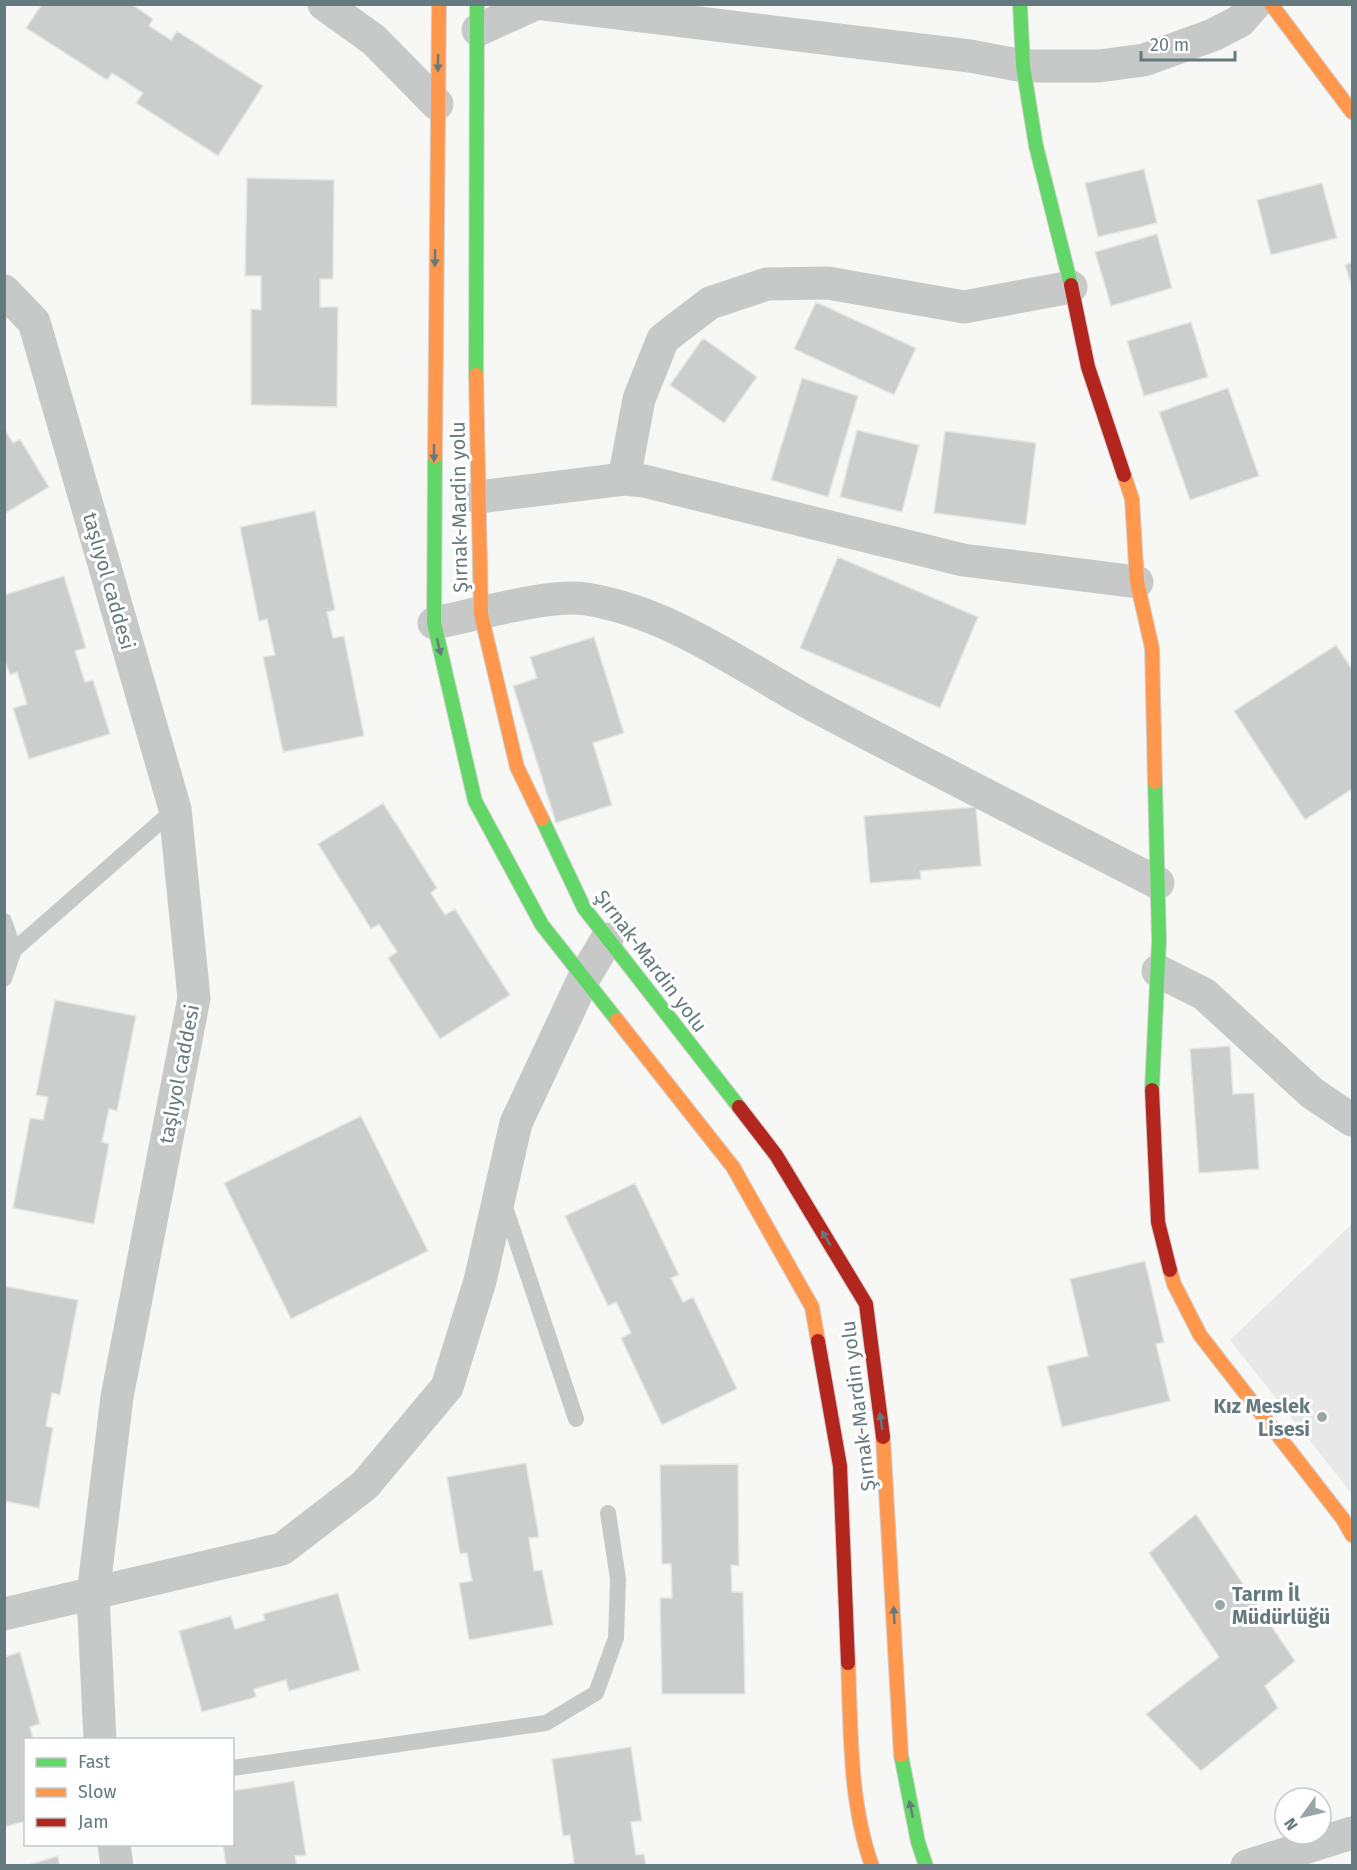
<svg xmlns="http://www.w3.org/2000/svg" width="1357" height="1870" viewBox="0 0 1357 1870" font-family="'Fira Sans',sans-serif">
<rect width="100%" height="100%" fill="#f7f7f6"/>
<!-- built -->
<path fill="#e7e8e7" d="M1352 1224V1494L1230 1340Z"/>
<!-- building -->
<path fill="#cccece" stroke="#e6e6e6" stroke-width="1.5" d="M42 4H131L153 19 149 26 171 40 177 31 263 86 218 156 136 103 143 93 112 73 107 80 26 28Z
M1144 169 1157 223 1098 237 1085 183Z
M247 178 334 180 333 279H320V307H338L337 407 251 405V309L261 310V276H245Z
M1322 183 1337 238 1271 255 1257 200Z
M1157 234 1172 288 1111 306 1095 252Z
M1352 262V287L1345 265Z
M816 302 916 348 894 395 794 349Z
M1191 322 1208 377 1144 396 1127 341Z
M703 338 757 377 724 423 670 385Z
M802 378 858 396 828 497 771 480Z
M1228 388 1259 476 1190 500 1159 412Z
M4 428 13 443 20 439 49 487 4 514Z
M857 430 919 445 902 512 840 497Z
M945 431 1036 443 1026 525 934 513Z
M315 511 335 610 327 612 333 638 344 636 364 736 283 752 263 657 275 655 267 619 259 621 240 527Z
M838 557 978 617 940 708 800 648Z
M64 576 86 648 75 651 85 682 93 680 110 734 29 759 13 708 27 704 17 672 10 675 4 658V595Z
M594 637 624 733 593 743 612 805 556 823 513 686 537 678 530 657Z
M1336 645 1352 669V789L1305 820 1234 711Z
M383 803 437 888 431 893 445 915 455 909 510 995 440 1039 388 958 397 952 379 924 371 929 318 844Z
M976 807 981 866 920 871 921 879 870 883 864 816Z
M55 1000 136 1016 117 1111 109 1109 102 1142 109 1144 94 1224 13 1208 30 1118 43 1120 48 1097 36 1095Z
M1230 1046 1233 1094 1254 1093 1259 1169 1199 1173 1190 1049Z
M361 1116 428 1251 291 1319 224 1183Z
M635 1183 679 1275 671 1278 683 1302 693 1297 737 1389 662 1425 621 1338 631 1333 616 1302 608 1306 565 1216Z
M1145 1261 1164 1342 1156 1344 1170 1401 1062 1427 1047 1366 1088 1356 1070 1279Z
M4 1286 78 1300 60 1395 52 1393 46 1426 53 1428 39 1508 4 1501Z
M526 1463 539 1537 529 1538 534 1571 542 1570 553 1625 469 1640 459 1583 472 1581 467 1553 460 1554 447 1477Z
M738 1464 739 1566 731 1565 732 1592H743L745 1694H662L660 1598H672L671 1564H662L660 1465Z
M1196 1514 1295 1661 1265 1686 1278 1708 1201 1771 1146 1714 1219 1657 1149 1553Z
M338 1593 360 1670 289 1691 286 1680 254 1689 256 1697 202 1712 179 1631 231 1616 235 1629 265 1620 263 1614Z
M20 1652 40 1724 30 1727 33 1740H26V1821L4 1827V1657Z
M631 1747 642 1821 631 1822 636 1855 644 1854 646 1866H560L574 1863 570 1835 563 1836 552 1759Z
M294 1781 306 1855 295 1856 297 1866H226L223 1844H232V1791Z
M58 1856 60 1866H25Z"/>
<g fill="none" stroke-linecap="round" stroke-linejoin="round">
<!-- fast casing -->
<g stroke="#d1d3d3" stroke-width="16">
<path id="fast" d="M1020 4 1023 66 1036 146 1071 285
M476 375 477 4
M435 456 434 623 475 801 542 925 617 1020
M542 819 584 908 739 1107
M1152 1090 1159 940 1155 782
M901 1755 918 1842 926 1866"/>
</g>
<!-- slow casing -->
<g stroke="#d1d3d3" stroke-width="16">
<path id="slow" d="M1271 4 1352 112
M476 375 481 614 517 767 542 819
M435 456 439 4
M1124 475 1132 499 1137 582 1152 648 1155 782
M617 1020 733 1167 812 1307 818 1341
M1170 1270 1174 1284 1200 1335 1343 1519 1352 1535
M883 1437 901 1755
M848 1663C851 1730 849 1802 872 1866"/>
</g>
<!-- jam casing -->
<g stroke="#d1d3d3" stroke-width="16">
<path id="jam" d="M1071 285 1088 367 1124 475
M1152 1090 1158 1222 1170 1270
M739 1107 776 1155 866 1304 883 1437
M818 1341 840 1466 848 1663"/>
</g>
<!-- lane -->
<path stroke="#c7c9c9" stroke-width="16" d="M4 921 14 950 4 979
M14 950 175 809
M503 1201 576 1419
M232 1768 546 1723 596 1693 616 1638 618 1579 608 1513"/>
<!-- street -->
<path stroke="#c7c9c9" stroke-width="33" d="M324 4 374 40 437 104
M544 4 970 56 1023 66H1099L1144 60 1213 35 1240 21 1255 4
M478 30 535 4
M4 291 34 322 175 809 194 998 117 1397 93 1595 100 1740
M624 479 639 399 663 339 710 303 767 284 828 283 964 307 1071 287
M478 497 624 479 644 481 963 560 1137 582
M434 623C472 616 550 593 586 599 670 612 741 666 815 706 928 766 1043 824 1158 883
M1158 971 1204 994 1312 1093 1352 1120
M4 1614 282 1549 365 1485 447 1387 480 1281 516 1123 584 978 607 939
M114 1844 117 1866
M1247 1866 1352 1833"/>
<!-- fast -->
<use href="#fast" stroke="#63d668" stroke-width="14"/>
<!-- slow -->
<use href="#slow" stroke="#ff974d" stroke-width="14"/>
<!-- jam -->
<use href="#jam" stroke="#b3261e" stroke-width="14"/>
</g>
<!-- one-way arrows -->
<defs><path id="oneway-solid" d="M-6-.8H1V-3.2L6.5 0L1 3.2V.8H-6Z" transform="scale(1.5)"/></defs>
<g fill="#657a7e">
<use href="#oneway-solid" transform="translate(438 63) rotate(91)"/>
<use href="#oneway-solid" transform="translate(435 258) rotate(91)"/>
<use href="#oneway-solid" transform="translate(434 453) rotate(90)"/>
<use href="#oneway-solid" transform="translate(439 647) rotate(77)"/>
<use href="#oneway-solid" transform="translate(826 1238) rotate(-121)"/>
<use href="#oneway-solid" transform="translate(881 1421) rotate(-98)"/>
<use href="#oneway-solid" transform="translate(894 1615) rotate(-93)"/>
<use href="#oneway-solid" transform="translate(911 1809) rotate(-102)"/>
</g>
<!-- markers -->
<g fill="#98a6a8" stroke="#fff" stroke-width="2">
<circle cx="1322" cy="1417" r="6"/>
<circle cx="1220" cy="1605" r="6"/>
</g>
<g text-anchor="middle" dominant-baseline="central" stroke-width="6" stroke-linejoin="round" paint-order="stroke">
<!-- street labels -->
<g font-size="20" fill="#657a7e" stroke="#fff">
<text transform="translate(459 507) rotate(-91)">Şırnak-Mardin yolu</text>
<text transform="translate(109 581) rotate(74)">taşlıyol caddesi</text>
<text transform="translate(651 961) rotate(53)">Şırnak-Mardin yolu</text>
<text transform="translate(179 1074) rotate(-79)">taşlıyol caddesi</text>
<text transform="translate(858 1406) rotate(-97)">Şırnak-Mardin yolu</text>
</g>
<!-- poi labels -->
<g font-size="20" font-weight="bold" fill="#657a7e" stroke="#fff" text-anchor="end">
<text x="1310" y="1406">Kız Meslek<tspan x="1310" dy="23">Lisesi</tspan></text>
<text x="1232" y="1594" text-anchor="start">Tarım İl<tspan x="1232" dy="23">Müdürlüğü</tspan></text>
</g>
</g>
<!-- border -->
<rect width="1357" height="1870" fill="none" stroke="#657a7e" stroke-width="12"/>
<!-- legend -->
<rect x="24" y="1738" width="210" height="108" fill="#ffffff" stroke="#c1cacb" stroke-width="1.5"/>
<rect x="36" y="1758" width="30" height="9" fill="#63d668" stroke="#c1cacb" stroke-width="1.5"/>
<text x="78" y="1768" font-size="18" fill="#657a7e">Fast</text>
<rect x="36" y="1788" width="30" height="9" fill="#ff974d" stroke="#c1cacb" stroke-width="1.5"/>
<text x="78" y="1798" font-size="18" fill="#657a7e">Slow</text>
<rect x="36" y="1818" width="30" height="9" fill="#b3261e" stroke="#c1cacb" stroke-width="1.5"/>
<text x="78" y="1828" font-size="18" fill="#657a7e">Jam</text>
<!-- north arrow -->
<g transform="translate(1303 1816) rotate(236)"><circle r="28" fill="#ffffff" stroke="#c1cacb" stroke-width="1.5"/>
<path d="M0-4.5L10 22L0 15L-10 22Z" fill="#98a6a8"/>
<text y="-9" font-size="16" font-weight="bold" text-anchor="middle" fill="#657a7e">N</text>
</g>
<!-- scale -->
<path d="M1141 51v9h94v-9" fill="none" stroke="#657a7e" stroke-width="3"/>
<text x="1150" y="51" font-size="18" fill="#657a7e" stroke="#ffffff" stroke-width="4.5" paint-order="stroke">20 m</text>
</svg>
